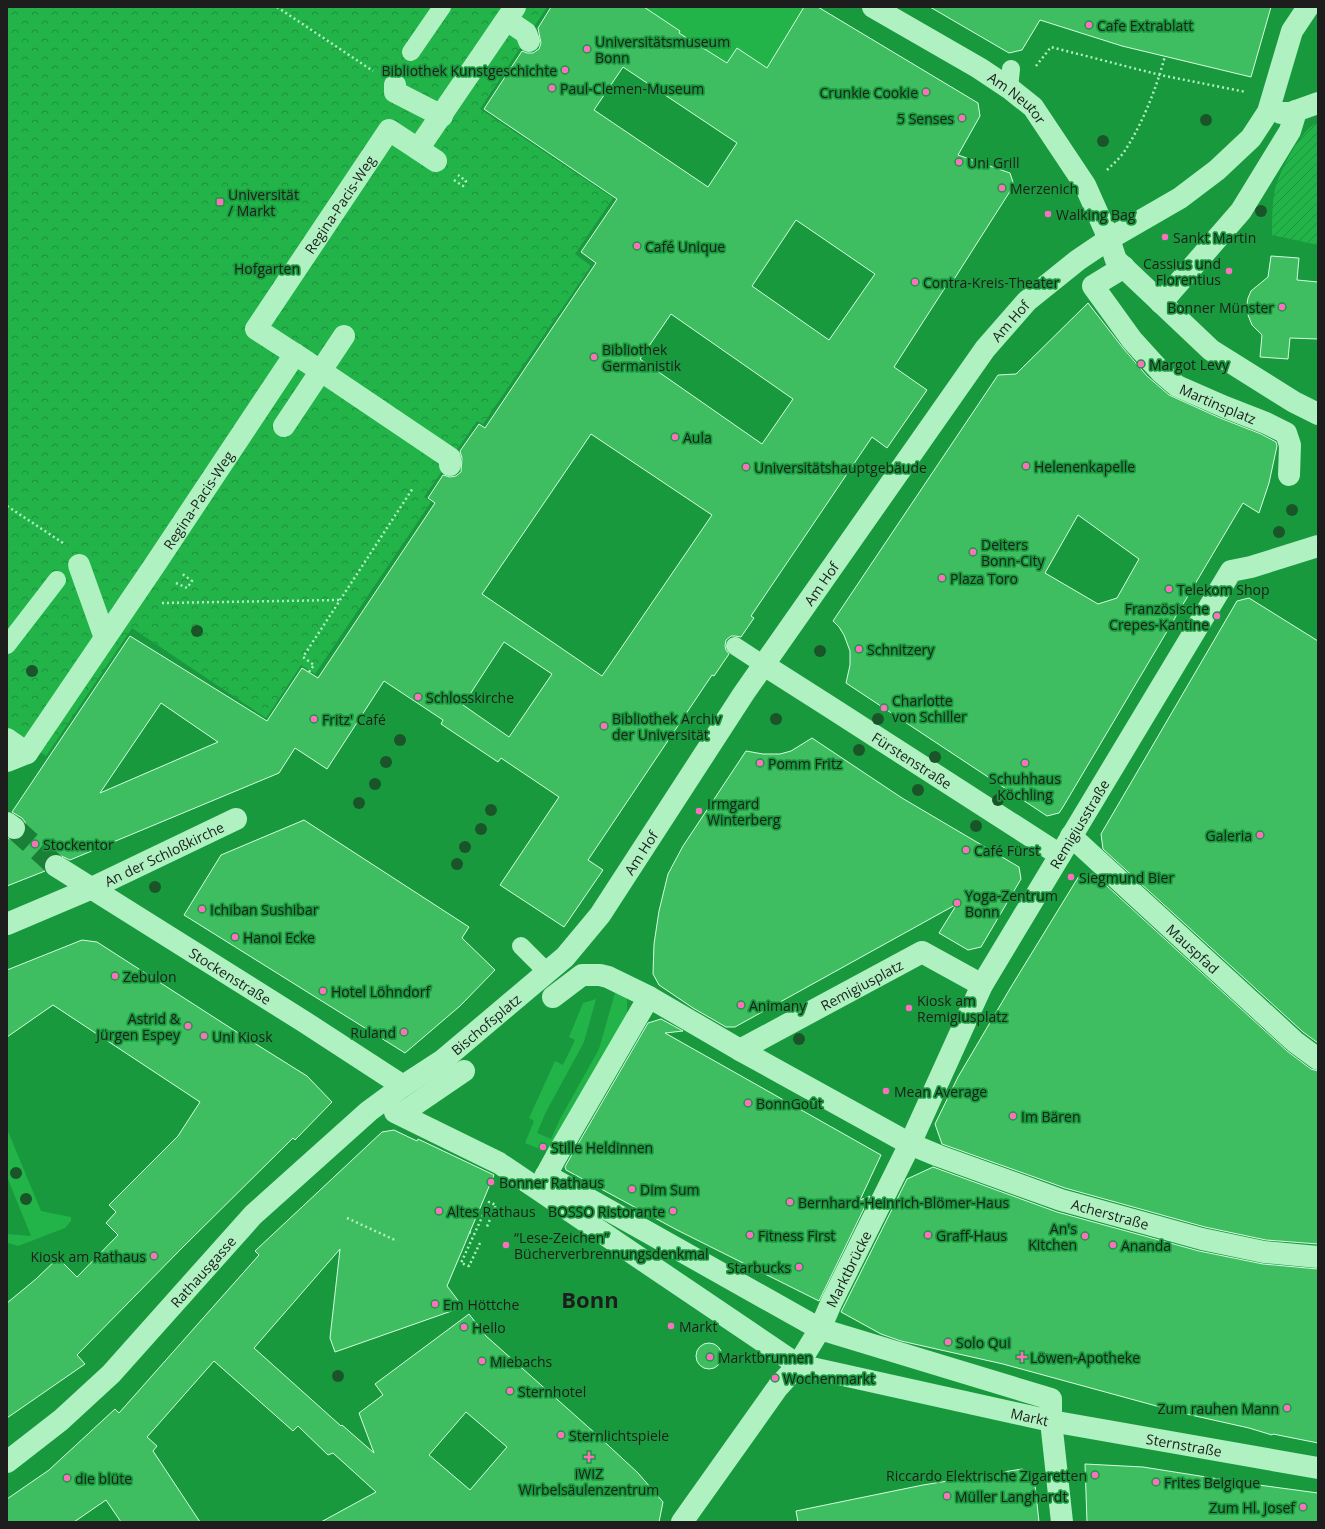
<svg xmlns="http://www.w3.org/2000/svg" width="1325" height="1529" viewBox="0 0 1325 1529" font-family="'Open Sans',sans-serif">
<defs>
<pattern id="park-crowns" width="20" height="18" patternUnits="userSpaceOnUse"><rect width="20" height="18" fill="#22b349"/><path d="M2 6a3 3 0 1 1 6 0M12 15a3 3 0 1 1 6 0" fill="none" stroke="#1d913c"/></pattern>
<pattern id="garden-furrows" width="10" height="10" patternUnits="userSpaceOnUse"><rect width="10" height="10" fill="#22b349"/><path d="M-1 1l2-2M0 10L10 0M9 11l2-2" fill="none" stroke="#1d913c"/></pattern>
</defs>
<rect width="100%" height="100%" fill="#19993d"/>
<!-- grass -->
<path fill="#22b349" d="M644 7H804L767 68 737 49 727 63 679 33 680 31Z
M615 993 627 996V1020L552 1154 525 1143 534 1121 529 1118 555 1061 563 1065 575 1040 569 1037 583 1003 596 999 584 1042 546 1112 537 1133 551 1139 560 1119 599 1049Z
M7 1129 41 1211 71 1217V1221L65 1228 26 1243 18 1246 8 1243 7 1234 31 1236 7 1177Z"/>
<!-- park -->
<path fill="url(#park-crowns)" d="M7 7H547L480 109 613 198 575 254 591 266 483 424 477 421 424 497 431 502 315 674 301 665 266 718 132 628 46 756 7 729Z"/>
<!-- garden -->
<path fill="url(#garden-furrows)" d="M1318 123V245L1272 235C1272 219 1272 204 1275 189 1279 172 1302 127 1318 123Z"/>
<!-- building -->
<path fill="#3ebe61" stroke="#d6fce0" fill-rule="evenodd" d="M551 7H644L680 31 679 33 727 63 737 48 767 68 804 7H818L978 103 980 116 958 155 1010 173 1014 185 951 284 948 283 894 367 927 390 887 448 872 437 751 616 754 618 741 637 735 636H731L726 640 725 646 726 650 729 654 714 676 712 675 588 860 603 870 564 927 500 885 559 797 501 758 498 762 441 724 443 720 384 681 327 769 295 748 279 773 70 860 57 854 51 855 45 860 44 865 45 871 7 886V838L13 840 20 839 24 835 26 829 25 822 22 818 12 812 130 636 267 721 302 668 318 678 435 503 428 498 443 475 450 477 456 476 461 472 462 458 460 451 479 424 485 428 596 263 581 252 617 199 484 109 522 51 527 53H533L539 49 541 43 538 28ZM623 67 737 143 708 187 594 110ZM796 220 875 274 829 340 752 286ZM671 314 793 399 762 444 640 359ZM591 434 712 515 602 676 482 594ZM504 642 552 674 509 737 463 705ZM161 703 218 742 100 793Z
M930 7H1271L1251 77 1122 46 1040 20 1022 50 1009 53Z
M1271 256 1299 258 1297 280 1318 282V339L1290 338 1288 359 1260 357 1262 335 1252 325 1246 310 1248 298 1251 291 1268 277Z
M1088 303 1123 348 1147 376 1169 395 1220 418 1261 434 1276 442 1277 446 1269 483 1259 513 1243 503 1063 807 1059 813 1047 816 846 683 850 665V651L844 635 839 627 833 621 998 375 1016 374ZM1078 515 1139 559 1117 598 1098 604 1045 573Z
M1249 598 1318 641V1043L1303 1032 1103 849 1101 834 1237 601Z
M812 738 902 798 1019 867 1021 879 981 947 968 950 939 933 957 904 735 1027H726L693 1008 659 985 653 974 654 944 659 911 668 874 683 846 746 751 763 754H780L791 751Z
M304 820 469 927 462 938 495 970 460 1006 405 1053 184 915 221 855Z
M1094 874 1287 1051 1311 1069 1318 1071V1244L1266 1240 1205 1227 1065 1188 942 1144 935 1124 958 1077 1011 987 1079 876Z
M82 940 97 942 243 1036 307 1076 332 1102 295 1140 293 1138 181 1249 77 1355 85 1364 7 1418V1303L36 1279 58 1258 77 1277 118 1235 106 1223 116 1212 109 1205 178 1136 200 1102 53 1005 7 1037V970Z
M661 1019 683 1031 665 1033 881 1155 860 1200 870 1196 819 1301 677 1230 566 1170 565 1167 567 1163 648 1023Z
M394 1130 417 1141 418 1139 494 1175 447 1286 463 1307 335 1352 330 1338 340 1249 254 1348 341 1426 342 1425 374 1453 359 1413 383 1395 375 1384 469 1314 486 1336 596 1434 638 1473 663 1502 659 1522H321L376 1492 333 1453 328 1455 298 1426 293 1431 214 1361 147 1437 157 1446 153 1451 200 1522H121L106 1500 74 1522H7V1499L49 1470 115 1409 119 1413 259 1255 255 1251 382 1132ZM466 1412 507 1447 470 1490 429 1455Z
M933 1167 1057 1212 1199 1251 1263 1264 1318 1269V1443L1273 1434 1272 1435 1249 1428 1182 1413 1003 1364 901 1341 881 1334 841 1312 907 1179Z
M696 1356a13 13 0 1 1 26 0a13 13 0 1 1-26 0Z
M1085 1464 1143 1467 1244 1483 1318 1493V1522H1087Z
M1022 1469 1034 1476 1039 1522H798L796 1511 923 1485Z"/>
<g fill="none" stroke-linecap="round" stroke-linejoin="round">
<!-- minor-tunnel -->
<path stroke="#1a8037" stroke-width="22" stroke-dasharray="22 11" stroke-linecap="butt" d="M14 828 56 866"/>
<!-- path -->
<path stroke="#aff1c0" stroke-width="2.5" stroke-dasharray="2 3" stroke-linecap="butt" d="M277 7 373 71
M1036 66 1051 47 1160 75 1246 92
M1107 170C1113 164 1119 159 1124 152 1143 123 1156 89 1165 56
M454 180 463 186 466 181 458 175
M7 506 63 543
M176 583 187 588 192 581 181 573
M162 603 339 600
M309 672 314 665 303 657 413 488
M347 1218 397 1241
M469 1232 474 1234
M480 1243 469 1266 461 1263 489 1202 496 1205 486 1229"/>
<!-- service -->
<path stroke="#aff1c0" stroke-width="18" d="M411 52 442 7
M1009 88 1011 69
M7 645 57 580
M735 646 764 665
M521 946 547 972"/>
<!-- pedestrian -->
<g stroke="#aff1c0" stroke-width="22">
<path d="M507 20 526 33 529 41"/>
<path d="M395 85V92L442 116"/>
<path d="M1281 113H1290L1318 103"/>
<path d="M418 149 436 161"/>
<path d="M1109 239 1116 260 1211 350 1294 402 1318 414"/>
<path id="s1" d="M1124 267 1093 286 1132 340 1162 373 1177 386 1225 407 1266 423 1286 433 1290 445 1289 475"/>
<path d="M1161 303 1241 211 1290 131 1296 111"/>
<path d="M284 426 344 336"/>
<path id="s2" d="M450 465V458L321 371 256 329 389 130 418 149 515 7"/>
<path d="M79 565 105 638"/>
<path id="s3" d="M764 665 830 707 1060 855"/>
<path d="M7 739 27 753"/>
<path id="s4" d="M7 761 27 753 154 566 295 354"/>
<path id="s5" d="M1071 836 1295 1042 1318 1059"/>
<path id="s6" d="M553 997 582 975H600L608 977 649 997 740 1050 910 1144 939 1156 1061 1200 1202 1239 1264 1252 1318 1257"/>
<path id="s7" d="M740 1050 922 952 982 985"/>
<path id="s8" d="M395 1112 499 1163 798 1365 1051 1421 1318 1468"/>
<path d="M401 1114 464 1071"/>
<path d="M546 1175 820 1329 1051 1399V1421L1062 1522"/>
<path d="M539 1188 556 1157 649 997"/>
<path id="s9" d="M682 1522 778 1387 798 1365 820 1329 832 1301 910 1144 982 985 1231 571 1251 567 1318 546"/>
</g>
<!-- minor -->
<g stroke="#aff1c0" stroke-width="22">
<path id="s10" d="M873 7 979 68 1009 88 1033 107 1085 185 1109 239"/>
<path d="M7 823 14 828"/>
<path id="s11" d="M56 866 303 1021 403 1086"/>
<path id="s12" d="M7 924 92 888 236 819"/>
<path id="s13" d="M7 1462 61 1420 111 1374 253 1215 369 1111 403 1086 443 1060 565 957 600 915 744 693 985 349 1027 301 1078 260 1109 239 1180 198 1217 170 1251 138 1268 112 1292 31 1308 7"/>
</g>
</g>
<!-- trees -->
<g fill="#1a552a">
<circle cx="1206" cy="120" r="6"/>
<circle cx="1103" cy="141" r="6"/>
<circle cx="1261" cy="211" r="6"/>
<circle cx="1292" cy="510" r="6"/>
<circle cx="1279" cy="532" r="6"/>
<circle cx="197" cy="631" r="6"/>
<circle cx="820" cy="651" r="6"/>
<circle cx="32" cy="671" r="6"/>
<circle cx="776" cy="719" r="6"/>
<circle cx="878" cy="719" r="6"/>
<circle cx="400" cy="740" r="6"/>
<circle cx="859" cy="750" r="6"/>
<circle cx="935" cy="757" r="6"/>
<circle cx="386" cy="762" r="6"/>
<circle cx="375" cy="784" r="6"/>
<circle cx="918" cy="790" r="6"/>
<circle cx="998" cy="800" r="6"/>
<circle cx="359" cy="803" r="6"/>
<circle cx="491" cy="810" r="6"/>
<circle cx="976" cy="826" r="6"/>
<circle cx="481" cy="829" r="6"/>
<circle cx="465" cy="847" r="6"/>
<circle cx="457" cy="864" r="6"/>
<circle cx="155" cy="887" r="6"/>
<circle cx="799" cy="1039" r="6"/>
<circle cx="16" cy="1173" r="6"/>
<circle cx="26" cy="1199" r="6"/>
<circle cx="338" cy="1376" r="6"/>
</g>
<!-- markers -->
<g fill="#ff6fc1" stroke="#19993d" stroke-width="1.5">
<circle cx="1089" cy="25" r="4"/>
<circle cx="587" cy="49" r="4"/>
<circle cx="565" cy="70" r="4"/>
<circle cx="552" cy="88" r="4"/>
<circle cx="926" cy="92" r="4"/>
<circle cx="962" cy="118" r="4"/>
<circle cx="959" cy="162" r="4"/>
<circle cx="1002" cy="188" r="4"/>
<rect x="216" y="198" width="8" height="8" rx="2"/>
<circle cx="1048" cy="214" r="4"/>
<circle cx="1165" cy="237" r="4"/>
<circle cx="637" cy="246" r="4"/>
<circle cx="1229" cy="271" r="4"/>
<circle cx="915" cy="282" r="4"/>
<circle cx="1282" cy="307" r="4"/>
<circle cx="594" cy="357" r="4"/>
<circle cx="1141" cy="364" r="4"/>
<circle cx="675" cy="437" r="4"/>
<circle cx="1026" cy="466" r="4"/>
<circle cx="746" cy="467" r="4"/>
<circle cx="973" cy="552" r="4"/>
<circle cx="942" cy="578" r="4"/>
<circle cx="1169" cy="589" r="4"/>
<circle cx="1217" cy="616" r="4"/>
<circle cx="859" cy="649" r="4"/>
<circle cx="418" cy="697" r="4"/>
<circle cx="884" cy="708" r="4"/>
<circle cx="314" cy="719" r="4"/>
<circle cx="604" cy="726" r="4"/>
<circle cx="760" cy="763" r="4"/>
<circle cx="1025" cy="763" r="4"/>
<circle cx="699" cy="811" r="4"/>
<circle cx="1260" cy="835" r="4"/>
<circle cx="35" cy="844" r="4"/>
<circle cx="966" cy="850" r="4"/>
<circle cx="1071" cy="877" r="4"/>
<circle cx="957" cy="903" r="4"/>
<circle cx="202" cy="909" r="4"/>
<circle cx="235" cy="937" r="4"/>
<circle cx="115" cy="976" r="4"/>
<circle cx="323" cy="991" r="4"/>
<circle cx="741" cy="1005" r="4"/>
<circle cx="909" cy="1008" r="4"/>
<circle cx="188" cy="1026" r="4"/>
<circle cx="404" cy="1032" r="4"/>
<circle cx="204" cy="1036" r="4"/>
<circle cx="886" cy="1091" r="4"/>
<circle cx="748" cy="1103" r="4"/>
<circle cx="1013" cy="1116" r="4"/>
<circle cx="543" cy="1147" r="4"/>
<circle cx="491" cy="1182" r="4"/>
<circle cx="632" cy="1189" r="4"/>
<circle cx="790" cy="1202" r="4"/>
<circle cx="439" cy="1211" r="4"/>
<circle cx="673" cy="1211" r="4"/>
<circle cx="750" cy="1235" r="4"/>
<circle cx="928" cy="1235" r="4"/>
<circle cx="1085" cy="1236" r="4"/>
<circle cx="506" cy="1245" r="4"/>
<circle cx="1113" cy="1245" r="4"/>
<circle cx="154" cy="1256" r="4"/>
<circle cx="799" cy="1267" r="4"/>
<circle cx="435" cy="1304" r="4"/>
<circle cx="671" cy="1326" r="4"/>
<circle cx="464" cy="1327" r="4"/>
<circle cx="948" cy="1342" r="4"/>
<circle cx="710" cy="1357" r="4"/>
<path d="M1020 1351h4v4h4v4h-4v4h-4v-4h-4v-4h4z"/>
<circle cx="482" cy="1361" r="4"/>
<circle cx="775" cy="1378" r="4"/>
<circle cx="510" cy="1391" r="4"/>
<circle cx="1287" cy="1408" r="4"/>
<circle cx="561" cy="1435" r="4"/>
<path d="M587 1451h4v4h4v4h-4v4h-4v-4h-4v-4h4z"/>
<circle cx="1095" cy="1475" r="4"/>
<circle cx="67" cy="1478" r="4"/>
<circle cx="1156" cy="1482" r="4"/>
<circle cx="947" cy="1496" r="4"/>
<circle cx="1303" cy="1507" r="4"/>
</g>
<g text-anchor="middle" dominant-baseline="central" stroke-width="3.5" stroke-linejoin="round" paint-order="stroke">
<!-- poi labels -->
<g font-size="14" fill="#1d1d1d" stroke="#19993d" text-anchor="start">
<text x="1097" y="25">Cafe Extrablatt</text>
<text x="595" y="41">Universitätsmuseum<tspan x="595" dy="16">Bonn</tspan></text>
<text x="557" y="70" text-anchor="end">Bibliothek Kunstgeschichte</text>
<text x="560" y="88">Paul-Clemen-Museum</text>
<text x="918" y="92" text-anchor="end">Crunkie Cookie</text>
<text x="954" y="118" text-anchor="end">5 Senses</text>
<text x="967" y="162">Uni Grill</text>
<text x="1010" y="188">Merzenich</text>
<text x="228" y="194">Universität<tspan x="228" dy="16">/ Markt</tspan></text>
<text x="1056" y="214">Walking Bag</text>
<text x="1173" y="237">Sankt Martin</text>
<text x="645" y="246">Café Unique</text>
<text x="1221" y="263" text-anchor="end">Cassius und<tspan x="1221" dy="16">Florentius</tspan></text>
<text x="923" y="282">Contra-Kreis-Theater</text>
<text x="1274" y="307" text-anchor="end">Bonner Münster</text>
<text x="602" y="349">Bibliothek<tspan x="602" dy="16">Germanistik</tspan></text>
<text x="1149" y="364">Margot Levy</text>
<text x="683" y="437">Aula</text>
<text x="1034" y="466">Helenenkapelle</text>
<text x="754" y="467">Universitätshauptgebäude</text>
<text x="981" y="544">Deiters<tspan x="981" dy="16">Bonn-City</tspan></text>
<text x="950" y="578">Plaza Toro</text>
<text x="1177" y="589">Telekom Shop</text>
<text x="1209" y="608" text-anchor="end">Französische<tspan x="1209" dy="16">Crepes-Kantine</tspan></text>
<text x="867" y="649">Schnitzery</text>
<text x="426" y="697">Schlosskirche</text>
<text x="892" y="700">Charlotte<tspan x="892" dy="16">von Schiller</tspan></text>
<text x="612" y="718">Bibliothek Archiv<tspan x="612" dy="16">der Universität</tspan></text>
<text x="322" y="719">Fritz' Café</text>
<text x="768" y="763">Pomm Fritz</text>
<text x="1025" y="778" text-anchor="middle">Schuhhaus<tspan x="1025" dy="16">Köchling</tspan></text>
<text x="707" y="803">Irmgard<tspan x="707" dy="16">Winterberg</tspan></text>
<text x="1252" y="835" text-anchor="end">Galeria</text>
<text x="43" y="844">Stockentor</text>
<text x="974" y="850">Café Fürst</text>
<text x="1079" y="877">Siegmund Bier</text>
<text x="965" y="895">Yoga-Zentrum<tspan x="965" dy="16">Bonn</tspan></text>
<text x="210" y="909">Ichiban Sushibar</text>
<text x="243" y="937">Hanoi Ecke</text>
<text x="123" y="976">Zebulon</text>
<text x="331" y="991">Hotel Löhndorf</text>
<text x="917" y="1000">Kiosk am<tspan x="917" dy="16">Remigiusplatz</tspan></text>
<text x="749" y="1005">Animany</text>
<text x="180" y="1018" text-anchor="end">Astrid &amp;<tspan x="180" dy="16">Jürgen Espey</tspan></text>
<text x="396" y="1032" text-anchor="end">Ruland</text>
<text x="212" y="1036">Uni Kiosk</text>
<text x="894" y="1091">Mean Average</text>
<text x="756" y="1103">BonnGoût</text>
<text x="1021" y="1116">Im Bären</text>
<text x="551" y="1147">Stille Heldinnen</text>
<text x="499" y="1182">Bonner Rathaus</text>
<text x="640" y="1189">Dim Sum</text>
<text x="798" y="1202">Bernhard-Heinrich-Blömer-Haus</text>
<text x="447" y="1211">Altes Rathaus</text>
<text x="665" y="1211" text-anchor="end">BOSSO Ristorante</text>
<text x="1077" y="1228" text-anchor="end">An's<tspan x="1077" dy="16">Kitchen</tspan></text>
<text x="758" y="1235">Fitness First</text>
<text x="936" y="1235">Graff-Haus</text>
<text x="514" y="1237">“Lese-Zeichen”<tspan x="514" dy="16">Bücherverbrennungsdenkmal</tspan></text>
<text x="1121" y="1245">Ananda</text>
<text x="146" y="1256" text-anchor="end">Kiosk am Rathaus</text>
<text x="791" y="1267" text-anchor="end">Starbucks</text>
<text x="443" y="1304">Em Höttche</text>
<text x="679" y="1326">Markt</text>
<text x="472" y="1327">Hello</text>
<text x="956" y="1342">Solo Qui</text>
<text x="718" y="1357">Marktbrunnen</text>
<text x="1030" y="1357">Löwen-Apotheke</text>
<text x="490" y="1361">Miebachs</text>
<text x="783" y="1378">Wochenmarkt</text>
<text x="518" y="1391">Sternhotel</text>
<text x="1279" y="1408" text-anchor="end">Zum rauhen Mann</text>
<text x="569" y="1435">Sternlichtspiele</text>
<text x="589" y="1473" text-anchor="middle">iWIZ<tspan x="589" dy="16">Wirbelsäulenzentrum</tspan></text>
<text x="1087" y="1475" text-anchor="end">Riccardo Elektrische Zigaretten</text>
<text x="75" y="1478">die blüte</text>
<text x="1164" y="1482">Frites Belgique</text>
<text x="955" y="1496">Müller Langhardt</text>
<text x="1295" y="1507" text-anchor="end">Zum Hl. Josef</text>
</g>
<!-- street labels -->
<g font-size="14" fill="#1d1d1d" stroke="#19993d">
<text stroke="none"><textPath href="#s10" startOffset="171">Am Neutor</textPath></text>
<text stroke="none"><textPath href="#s2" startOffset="390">Regina-Pacis-Weg</textPath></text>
<text stroke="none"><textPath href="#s13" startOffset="1532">Am Hof</textPath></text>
<text stroke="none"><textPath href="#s1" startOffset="212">Martinsplatz</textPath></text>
<text stroke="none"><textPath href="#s4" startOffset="327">Regina-Pacis-Weg</textPath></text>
<text stroke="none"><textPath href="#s13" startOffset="1208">Am Hof</textPath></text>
<text stroke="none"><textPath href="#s3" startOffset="176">Fürstenstraße</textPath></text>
<text stroke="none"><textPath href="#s9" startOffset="806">Remigiusstraße</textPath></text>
<text stroke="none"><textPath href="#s12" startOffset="172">An der Schloßkirche</textPath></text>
<text stroke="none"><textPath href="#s13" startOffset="884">Am Hof</textPath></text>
<text stroke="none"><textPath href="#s5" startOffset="166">Mauspfad</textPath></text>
<text stroke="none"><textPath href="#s11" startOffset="206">Stockenstraße</textPath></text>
<text stroke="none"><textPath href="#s7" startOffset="138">Remigiusplatz</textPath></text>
<text stroke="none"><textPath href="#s13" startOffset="651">Bischofsplatz</textPath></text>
<text stroke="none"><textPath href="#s6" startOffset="620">Acherstraße</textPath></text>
<text stroke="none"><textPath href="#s9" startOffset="304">Marktbrücke</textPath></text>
<text stroke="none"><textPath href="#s13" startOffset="274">Rathausgasse</textPath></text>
<text stroke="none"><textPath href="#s8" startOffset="714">Markt</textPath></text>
<text stroke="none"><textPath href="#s8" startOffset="871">Sternstraße</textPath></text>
</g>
<!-- park labels -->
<g font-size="14" fill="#1b1d1b" stroke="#19993d">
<text x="267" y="268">Hofgarten</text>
</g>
<!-- town labels -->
<g font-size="22" font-weight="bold" fill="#1d1d1d" stroke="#19993d">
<text x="590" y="1299">Bonn</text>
</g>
</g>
<!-- border -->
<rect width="1325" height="1529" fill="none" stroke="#1d1d1d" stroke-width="16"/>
</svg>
